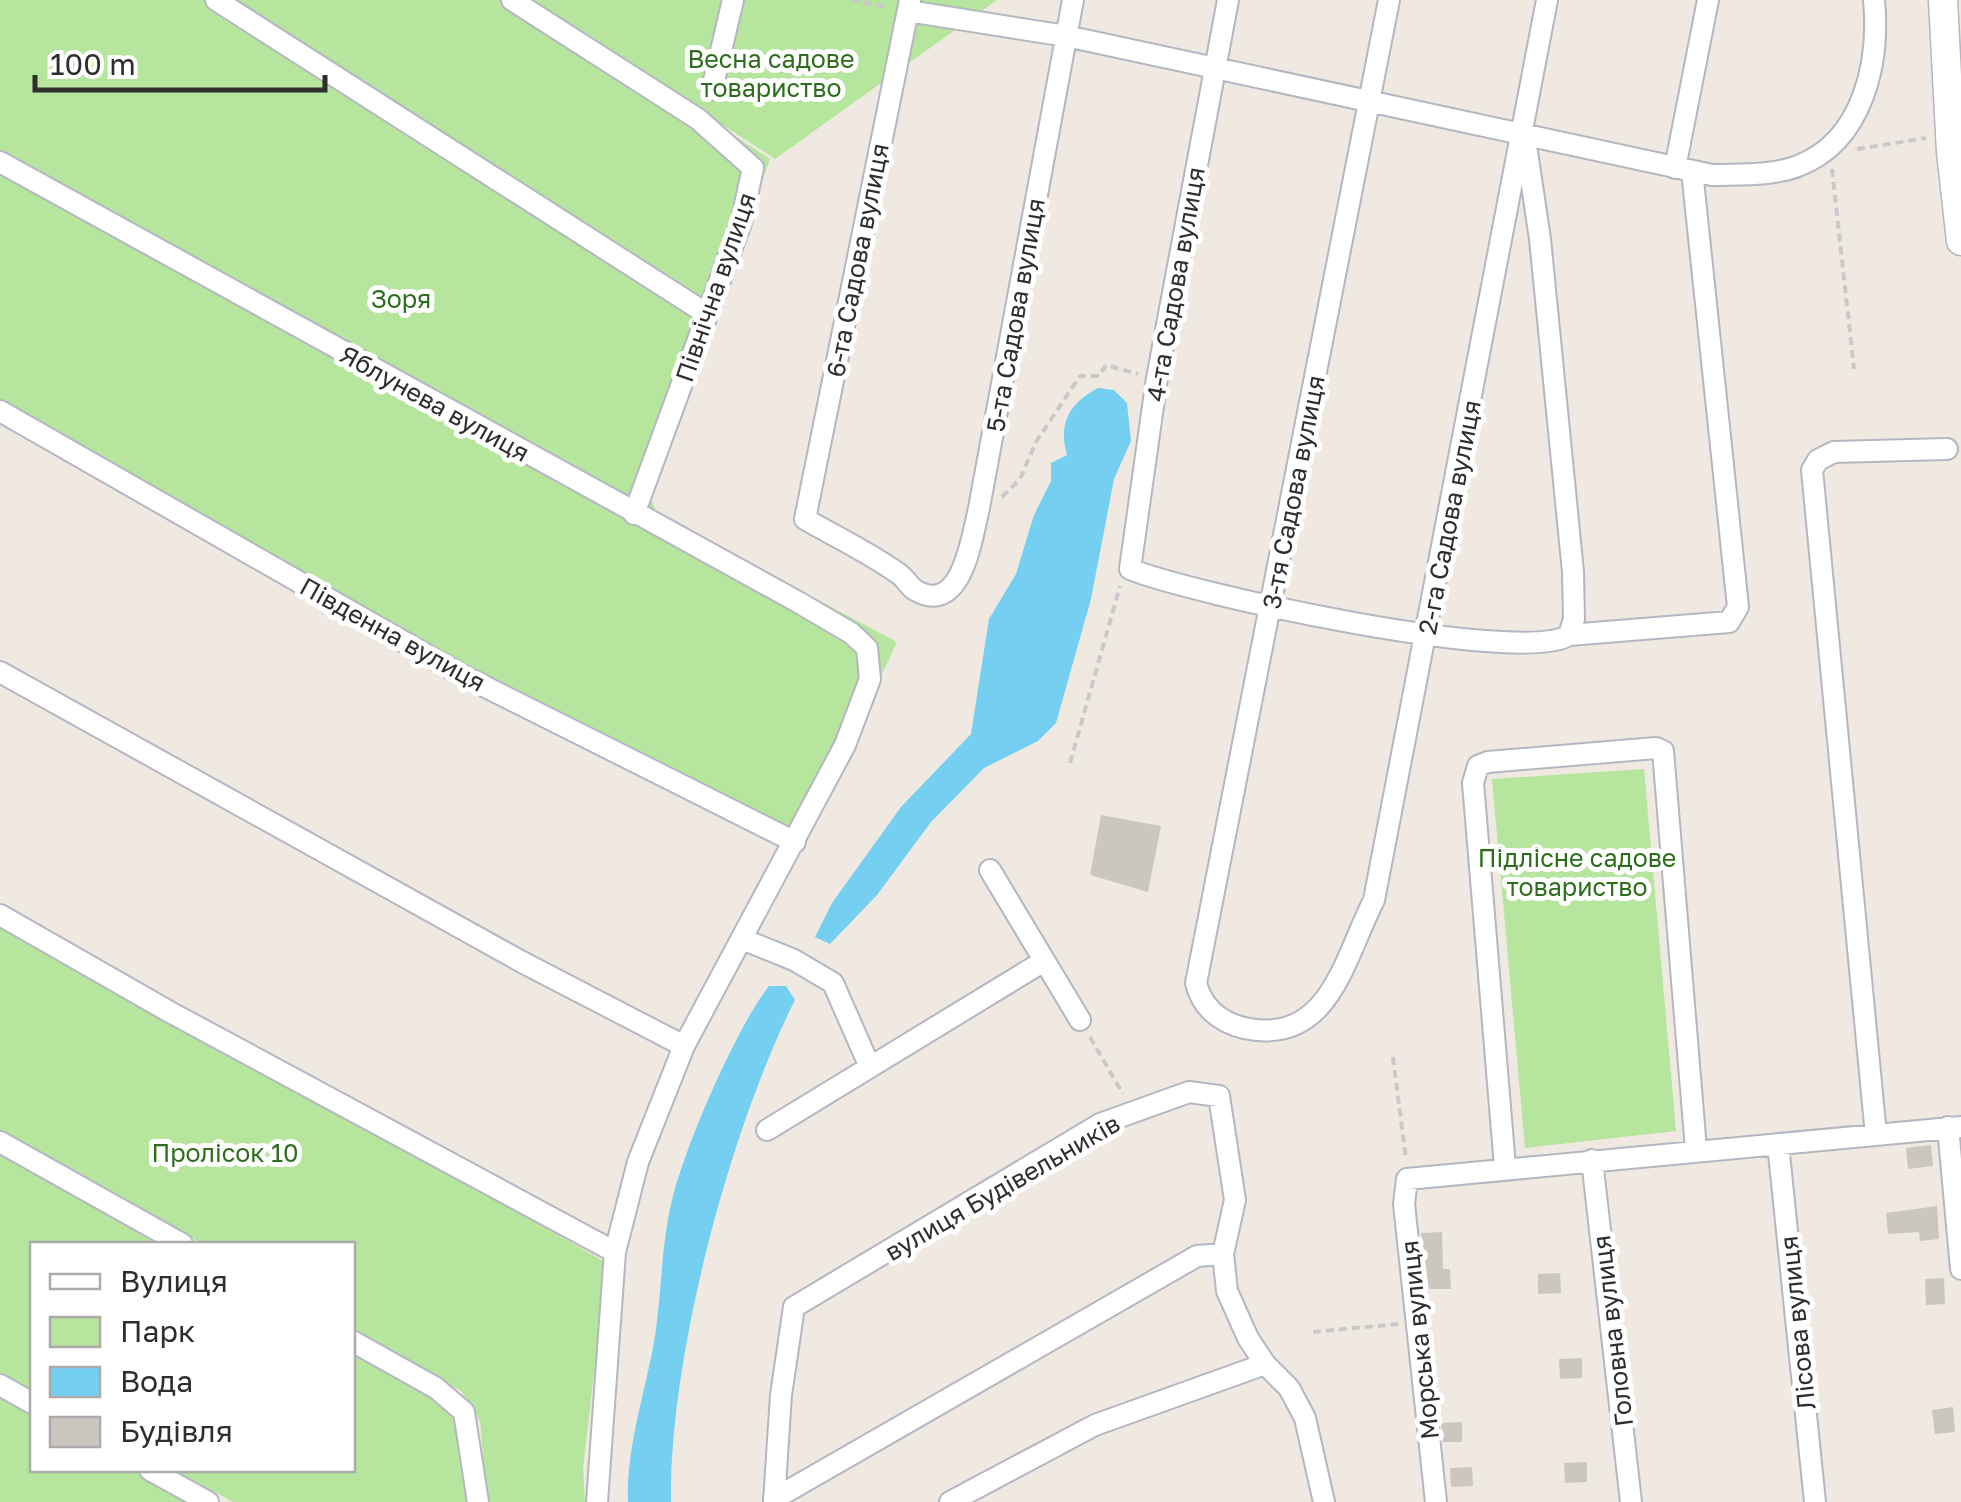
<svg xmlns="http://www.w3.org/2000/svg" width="1961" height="1502" viewBox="0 0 1961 1502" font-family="'Golos Text',sans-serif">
<rect width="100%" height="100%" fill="#efe9e1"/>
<!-- green -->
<path fill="#b6e59e" d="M0 0H524L770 159 648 493 658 515 897 642 799 852 0 419Z
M530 0H997L775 159Z
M1644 769 1676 1131 1525 1148 1492 779Z
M0 920 607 1263 583 1468 585 1502H487L480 1421 461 1391 353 1329 352 1244H203L0 1130Z
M0 1151 169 1244H32V1392L0 1374Z
M353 1349C440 1397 466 1393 466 1502H233L174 1470H352Z
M0 1393 32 1411V1470H136L193 1502H0Z"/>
<!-- water -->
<path fill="#75cff0" d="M1098 388 1114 390 1127 403 1131 441 1114 479 1091 599 1056 723 1038 741 984 768 931 822 877 895 830 944 815 937 832 903 901 807 971 734 989 619 1016 574 1034 515 1051 481V463L1067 455C1058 424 1069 403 1098 388Z
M769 986H786L795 1000C730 1129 669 1357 671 1502H628C626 1446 646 1391 655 1336 662 1291 661 1245 672 1200 685 1146 736 1028 769 986Z"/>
<!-- building -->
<path fill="#cbc7bf" d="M1101 815 1161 826 1148 892 1090 875Z
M1931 1145 1933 1166 1908 1169 1906 1148Z
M1937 1206 1939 1239 1920 1241 1919 1232 1888 1234 1886 1213Z
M1442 1232 1443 1269H1450L1451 1289H1429L1421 1233Z
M1560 1273 1561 1293 1538 1294V1274Z
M1944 1278 1945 1304 1926 1305 1925 1279Z
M1582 1358V1378L1560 1379 1559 1359Z
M1953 1407 1955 1432 1935 1434 1932 1410Z
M1462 1422V1442H1443L1441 1423Z
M1587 1462V1482L1565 1483 1564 1463Z
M1472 1467 1473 1486 1451 1487 1450 1468Z"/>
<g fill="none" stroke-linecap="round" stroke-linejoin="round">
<!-- street casing -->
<g stroke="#b4b7c1" stroke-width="24">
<path id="street" d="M216 0 707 314
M512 0 698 119 753 168 741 223 634 514
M910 0 805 519C836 537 870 553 899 574 905 578 909 586 915 590 962 618 972 536 979 508L1073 0
M1228 0 1157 378 1130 569C1191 594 1521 666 1569 635L1574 619 1573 572 1540 239 1527 152
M1389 0 1196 983C1202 1007 1219 1022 1244 1028 1329 1046 1343 961 1374 900L1547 0
M908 11 1066 36 1712 175C1740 174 1772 176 1798 166 1863 141 1880 63 1874 0
M712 89 733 0
M0 162 798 602 851 633 867 648 870 679 845 745 684 1046 638 1162 615 1252 597 1502
M1675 168 1708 0
M0 411 460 674 795 842
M1569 635 1729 622 1738 607 1692 171
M0 672 522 962 684 1046
M990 870 1080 1020
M0 915 168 1011 615 1252
M742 939 794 960 833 983 869 1065
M1948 1127 1961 1269
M767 1130 1044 961
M1876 1135 1812 470 1818 460 1834 452 1947 449
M0 1142 182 1244
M1778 1144 1815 1502
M1592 1160 1631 1502
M1505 1167 1473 783 1478 766 1488 762 1656 748 1663 751 1696 1149
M352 1341 436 1388 464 1412 478 1502
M0 1385 32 1403
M150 1470 208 1502
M774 1499 1197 1256 1223 1254
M774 1502 781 1395 794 1307 1100 1124 1189 1092 1219 1096 1235 1200 1223 1254 1227 1291 1248 1338 1265 1364 1289 1388 1305 1418 1324 1502
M950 1502 1095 1425 1265 1364
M1436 1502 1404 1204 1407 1179 1961 1127"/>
</g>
<!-- secondary casing -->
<g stroke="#b4b7c1" stroke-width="31">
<path id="secondary" d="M1943 0 1951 152 1961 241"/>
</g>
<!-- path -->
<path stroke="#c9c9c9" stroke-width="4" stroke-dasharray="8 5" stroke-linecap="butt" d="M851 0 888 7
M1857 149 1926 138
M1832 169 1854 369
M1002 497 1020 479 1036 442 1080 376H1099L1106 365 1138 374
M1070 763 1120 586
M1090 1037 1123 1094
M1393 1057 1406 1160
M1313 1332 1398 1324"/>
<!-- street -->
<use href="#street" stroke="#fff" stroke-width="20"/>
<!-- secondary -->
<use href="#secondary" stroke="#fff" stroke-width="28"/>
</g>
<g text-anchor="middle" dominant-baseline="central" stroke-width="10" stroke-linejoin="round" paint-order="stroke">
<!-- park labels -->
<g font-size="25" fill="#2c6e1b" stroke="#fff">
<text x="771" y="58">Весна садове<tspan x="771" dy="29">товариство</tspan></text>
<text x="401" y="298">Зоря</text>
<text x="1577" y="857">Підлісне садове<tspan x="1577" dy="29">товариство</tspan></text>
<text x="225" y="1152">Пролісок 10</text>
</g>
<!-- street labels -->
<g font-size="25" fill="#2e2e2e" stroke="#fff">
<text transform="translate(857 260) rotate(-79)">6-та Садова вулиця</text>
<text transform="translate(1175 284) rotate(-80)">4-та Садова вулиця</text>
<text transform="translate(715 287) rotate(-71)">Північна вулиця</text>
<text transform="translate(1015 315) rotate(-80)">5-та Садова вулиця</text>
<text transform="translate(435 403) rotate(29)">Яблунева вулиця</text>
<text transform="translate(1293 492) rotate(-79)">3-тя Садова вулиця</text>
<text transform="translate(1449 517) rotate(-79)">2-га Садова вулиця</text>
<text transform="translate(393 634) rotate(29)">Південна вулиця</text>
<text transform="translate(1002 1187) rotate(-30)">вулиця Будівельників</text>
<text transform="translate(1797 1323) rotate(-96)">Лісова вулиця</text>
<text transform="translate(1612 1331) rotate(-97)">Головна вулиця</text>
<text transform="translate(1419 1340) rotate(-96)">Морська вулиця</text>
</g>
</g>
<!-- legend -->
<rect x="30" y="1242" width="325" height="230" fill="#ffffff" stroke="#ababab" stroke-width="2.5"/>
<rect x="50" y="1274" width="50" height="15" fill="#ffffff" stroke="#ababab" stroke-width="2.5"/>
<text x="120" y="1292" font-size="30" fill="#2e2e2e">Вулиця</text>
<rect x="50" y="1317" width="50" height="30" fill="#b6e59e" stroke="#ababab" stroke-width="2.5"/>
<text x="120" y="1342" font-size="30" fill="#2e2e2e">Парк</text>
<rect x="50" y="1367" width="50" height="30" fill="#75cff0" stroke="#ababab" stroke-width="2.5"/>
<text x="120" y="1392" font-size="30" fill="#2e2e2e">Вода</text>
<rect x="50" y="1417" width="50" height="30" fill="#cbc7bf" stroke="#ababab" stroke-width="2.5"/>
<text x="120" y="1442" font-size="30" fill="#2e2e2e">Будівля</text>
<!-- scale -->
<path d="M35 75v15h290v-15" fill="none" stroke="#2e2e2e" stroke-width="5"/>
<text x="50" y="75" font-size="30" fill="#2e2e2e" stroke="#ffffff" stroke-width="8" paint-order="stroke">100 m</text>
</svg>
